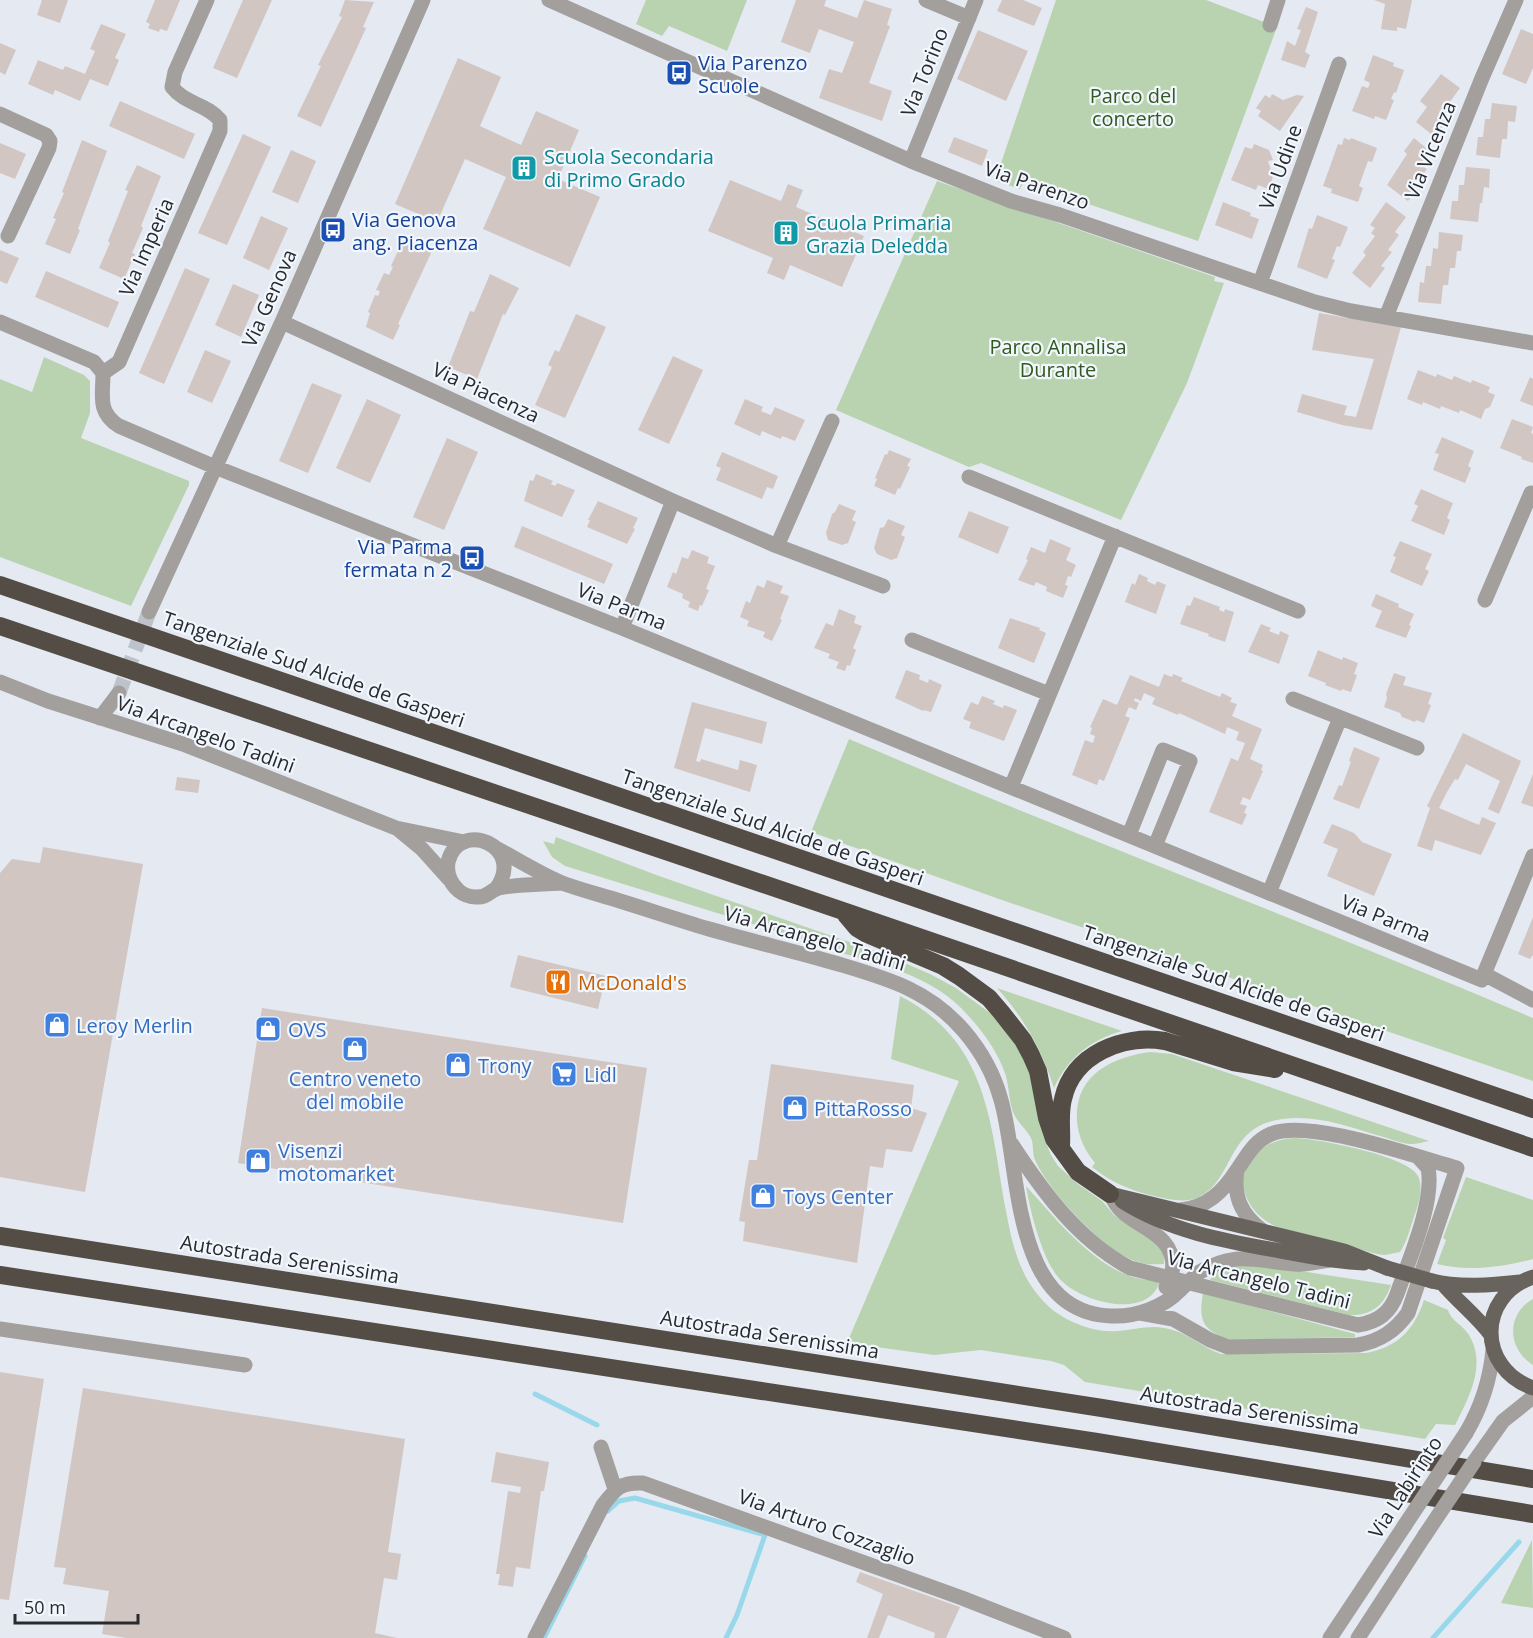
<svg xmlns="http://www.w3.org/2000/svg" width="1533" height="1638" viewBox="0 0 1533 1638" font-family="'Open Sans',sans-serif">
<rect width="100%" height="100%" fill="#e4e9f2"/>
<!-- green -->
<path fill="#b9d3b0" d="M646 0H747L727 51 669 26 662 36 636 24Z
M1056 0H1206L1277 27 1198 241 1023 182 1020 189 995 181Z
M937 181 1215 277 1214 281 1224 283 1187 383 1121 520 981 463 969 467 836 410Z
M44 357 84 375 90 381V413L81 438 189 481V485L131 606 0 557V379L32 392Z
M849 739C1075 836 1306 922 1533 1018V1081L999 899 811 832Z
M556 837 659 876 884 954 930 974 956 988 990 1013 1008 1033 1028 1064 1043 1135 1051 1155 1058 1166 1078 1184 1102 1201 1114 1215 1156 1243 1164 1254V1264C1156 1264 1148 1265 1141 1263 1107 1255 1049 1192 1035 1160 1032 1153 1034 1145 1031 1138 1026 1129 1017 1122 1013 1112 1009 1100 1009 1088 1006 1076 998 1051 980 1027 961 1008 924 971 866 961 817 946V944L565 866 552 857 543 841 554 844Z
M997 988 1122 1031C1090 1040 1068 1058 1054 1088 1042 1050 1024 1018 997 988Z
M900 996C989 1042 990 1123 1006 1211 1013 1250 1022 1285 1054 1311 1072 1324 1096 1333 1118 1331 1134 1330 1148 1325 1164 1328 1186 1331 1201 1347 1221 1354L1366 1353C1398 1347 1414 1330 1424 1300L1448 1310C1451 1321 1463 1325 1469 1335 1487 1365 1469 1397 1455 1425L1436 1424 1425 1439 1085 1382 1064 1365 1051 1361 981 1350 934 1355 847 1343 959 1081 891 1059Z
M1150 1052 1172 1054 1429 1141C1423 1142 1417 1144 1411 1144 1401 1144 1389 1138 1380 1136 1346 1126 1313 1113 1277 1120 1227 1129 1233 1181 1199 1197 1185 1204 1168 1199 1154 1196 1132 1191 1110 1182 1092 1167L1095 1163C1085 1151 1078 1136 1077 1121 1074 1076 1111 1057 1150 1052Z
M1296 1138C1318 1139 1409 1156 1418 1176 1424 1189 1418 1205 1414 1217 1410 1228 1407 1242 1400 1252L1385 1255 1377 1254C1355 1248 1332 1242 1310 1236 1299 1233 1286 1231 1275 1226 1252 1216 1233 1186 1249 1162 1262 1145 1275 1139 1296 1138Z
M1466 1177 1533 1200V1259C1502 1267 1468 1272 1437 1264L1446 1240 1443 1238Z
M1026 1186C1055 1218 1093 1266 1136 1278 1144 1280 1152 1280 1160 1280 1150 1322 1078 1302 1058 1277 1042 1258 1030 1211 1026 1186Z
M1226 1266H1268L1391 1285C1384 1305 1372 1316 1349 1315L1210 1280 1215 1271Z
M1203 1293 1355 1334V1337L1229 1340C1203 1330 1198 1321 1203 1293Z
M1533 1299V1365C1507 1349 1506 1314 1533 1299Z
M1532 1540 1533 1608 1501 1603Z"/>
<g fill="none" stroke-linecap="round" stroke-linejoin="round">
<!-- stream -->
<path stroke="#99d8eb" stroke-width="5" d="M535 1394 597 1425
M608 1511 619 1501 635 1498 765 1535 737 1615 726 1638
M544 1638 585 1556
M1433 1638 1519 1542"/>
</g>
<!-- building -->
<path fill="#d2c6c3" d="M42 0H68L60 23 37 15Z
M155 0H180L167 31 160 29 159 32 148 28 150 24 146 22Z
M243 0H272L237 78 213 68Z
M345 0 374 2 363 27 366 28 321 127 297 116 321 66 318 65 342 17 339 16Z
M796 0H826L824 6 857 18 864 0 892 9 887 25 890 26 869 83 892 91 882 121 819 98 829 69 842 73 854 42 819 29 810 53 781 42Z
M1002 0H1023L1042 8 1034 26 997 11Z
M1374 0H1412L1406 29 1397 27V31L1381 29 1385 4Z
M1306 7 1318 12 1305 52 1310 55 1305 68 1281 60 1287 41 1295 46 1301 30 1297 29Z
M101 24 126 34 115 58 119 60 108 86 90 79 80 101 55 90 53 95 28 84 38 60 63 70 65 66 85 74 95 51 90 49Z
M1521 29 1533 34V68L1526 84 1502 74Z
M978 30 1028 51 1006 101 957 79Z
M0 43 16 50 5 75 0 72Z
M1373 55 1394 63 1393 66 1404 70 1396 93 1394 92 1391 99 1394 100 1386 120 1375 116 1374 119 1352 111 1362 86 1368 88 1370 83 1364 80Z
M458 58 501 77 480 126 521 145 536 111 579 130 558 179 600 197 570 267 483 229 506 177 465 159 437 222 395 204Z
M1441 74 1460 88 1449 103 1452 105 1442 119 1446 122 1435 137 1416 122 1427 107 1420 101Z
M1272 94 1283 100 1297 95 1304 96 1280 131 1258 116 1261 111 1256 108 1265 95 1270 98Z
M120 101 195 134 184 159 109 126Z
M1492 103 1517 106 1515 122 1508 121 1507 139H1502L1500 158 1476 155 1478 137H1483L1485 119H1490Z
M243 134 271 147 227 245 198 233Z
M954 137 988 150 982 166 948 152Z
M1344 138 1350 140 1351 138 1377 148 1372 162 1368 161 1359 186 1363 188 1358 202 1331 193 1332 189 1323 186 1338 144 1342 145Z
M1414 138 1432 153 1422 166 1427 169 1415 185 1419 188 1408 201 1387 185 1407 154 1404 151Z
M82 140 107 151 78 229 80 230 70 254 45 244 56 219 53 218 64 193 62 192Z
M0 143 26 154 15 179 0 173Z
M1254 144 1269 150 1273 160 1268 161 1273 177 1268 189 1258 185 1256 190 1231 180 1245 147 1252 149Z
M291 150 316 161 298 203 272 192Z
M137 165 161 176 141 226 143 228 132 253 135 254 124 279 99 268 110 243 108 241 128 191 125 190Z
M1466 167 1490 169 1489 188 1484 187 1482 203H1480L1478 222 1450 219 1452 201H1458L1459 185H1464Z
M730 180 781 201 788 184 803 190 796 207 864 236 842 287 790 265 784 280 767 273 773 258 708 231Z
M1223 202 1251 213 1250 216 1259 219 1252 239 1215 225Z
M1386 202 1406 217 1395 232 1399 235 1388 250 1392 252 1381 266 1385 268 1370 288 1352 273 1366 255 1363 252 1375 236 1371 233 1375 228 1370 225Z
M1317 215 1348 227 1340 247 1337 246 1332 259 1335 260 1327 279 1297 267 1309 228 1312 229Z
M261 216 288 228 269 270 243 258Z
M1439 232 1463 235 1461 251H1457L1455 268H1450L1448 285H1443L1441 304 1418 302 1420 282 1424 283 1426 266H1431L1433 248 1438 249Z
M404 238 432 251 398 324 400 325 393 340 366 327 370 313 368 312 375 295 378 296 380 291 376 290 384 273 389 275 393 267 391 266Z
M0 250 19 258 7 284 0 281Z
M185 268 210 279 164 384 139 373Z
M46 271 119 302 108 328 35 297Z
M490 274 519 288 505 315 503 314 477 379 448 367 470 311 474 312Z
M233 284 259 295 241 337 215 325Z
M1319 313 1401 327 1372 430 1342 425 1297 412 1302 394 1347 406 1344 415 1356 417 1374 359 1312 350Z
M576 314 606 327 565 418 535 405 552 367 548 365 555 350 559 352Z
M205 350 231 361 212 403 187 392Z
M673 356 703 370 669 444 638 430Z
M1418 370 1436 377 1437 374 1452 380 1454 376 1471 383 1472 380 1490 387 1488 392 1495 395 1490 407 1485 409 1481 419 1460 410 1459 413 1441 406 1440 409 1423 402 1422 405 1407 399Z
M1530 377 1533 379V406L1520 401Z
M312 383 342 395 308 473 279 461Z
M367 399 401 415 370 483 336 468Z
M745 399 763 407 761 411 771 415 775 407 805 420 795 441 782 436 781 439 762 431 760 436 734 424Z
M1512 419 1533 427 1531 433 1533 434V463L1521 459 1522 457 1500 448Z
M1442 437 1474 451 1468 466 1471 468 1465 483 1433 470 1439 454 1435 453Z
M447 438 478 452 444 530 413 517Z
M889 450 911 459 907 466 910 467 900 489 898 488 895 495 874 486 877 479 875 478 885 454 887 455Z
M722 452 778 476 773 489 767 487 762 499 716 480 721 468 716 466Z
M536 474 553 481 551 484 555 486 557 483 575 490 562 517 524 501 530 480 533 481Z
M1421 489 1453 503 1447 518 1450 520 1444 535 1411 521 1418 506 1414 504Z
M598 501 638 518 633 528 635 529 627 544 587 527 590 520H588Z
M839 504 856 511 852 520 856 522 848 543 842 545 828 540 826 533 832 514 835 512Z
M969 511 1009 527 998 554 958 537Z
M888 519 905 526 901 535 905 537 897 558 891 560 877 554 874 548 880 528 884 527Z
M522 526 613 564 604 584 514 547Z
M1050 539 1071 548 1066 560 1076 565 1071 577 1068 576 1065 585 1068 586 1063 598 1046 591 1047 587 1036 582 1034 586 1018 580 1028 560 1026 559 1031 547 1045 553Z
M1400 541 1432 554 1425 569 1429 571 1422 586 1390 572 1396 557 1393 556Z
M692 550 709 557 707 563 715 566 706 589 709 590 702 606 700 605 698 611 688 607 690 602 682 598 683 594 667 587 673 572 676 574 682 557 688 559Z
M1139 574 1148 578 1147 581 1155 585 1157 581 1166 585 1156 614 1125 602 1132 583 1135 585Z
M767 580 783 586 780 593 789 596 780 619 782 620 772 641 763 637 765 632 747 626 749 621 740 617 746 601 750 603 757 585 764 588Z
M1376 594 1399 604 1398 607 1414 614 1409 625 1411 626 1406 638 1375 627 1382 611 1371 606Z
M1194 597 1220 607 1219 610 1224 612 1225 609 1234 612 1225 642 1208 636 1209 634 1180 624 1187 605 1190 606Z
M839 609 856 616 854 623 862 626 853 648 856 650 850 666 847 665 845 671 836 668 839 662 828 658 830 654 814 648 826 623 833 626Z
M1010 618 1040 628 1039 630 1046 633 1034 663 998 648Z
M1261 624 1271 628 1269 631 1279 635 1280 631 1289 635 1279 664 1248 652Z
M1318 650 1342 660 1343 657 1358 663 1354 674 1357 675 1351 692 1342 689 1341 691 1325 685 1326 683 1308 676Z
M906 670 920 675 919 679 928 683 929 679 942 685 931 712 924 710 923 711 895 698Z
M1394 673 1406 677 1403 685 1432 693 1428 704 1431 705 1424 723 1416 720 1415 722 1402 717 1400 713 1384 707 1387 698 1386 694Z
M1164 674 1172 677 1173 674 1183 678 1181 681 1220 697 1222 693 1232 698 1230 702 1237 704 1232 716 1262 729 1250 759 1263 765 1261 770 1263 771 1250 800 1243 797 1240 804 1247 806 1244 813 1247 814 1242 825 1209 812 1231 758 1238 761 1245 743 1236 740 1239 732 1227 727 1225 734 1179 713 1178 715 1152 704 1155 698 1144 693 1141 701 1135 698 1134 701 1139 703 1136 710 1129 707 1125 716 1130 718 1104 781 1099 779 1097 785 1072 775 1085 740 1093 743 1095 736 1090 734 1092 728 1090 727 1103 699 1117 705 1130 675 1159 687Z
M982 696 995 701 993 704 1003 708 1004 705 1017 710 1004 741 969 728 971 722 963 719 971 702 978 705Z
M692 702 767 722 762 744 705 728 696 761 700 762 701 759 738 770 740 760 757 765 750 792 674 768Z
M1463 733 1521 761 1499 814 1488 809 1500 781 1466 764 1458 780 1455 779 1447 792 1439 808 1479 825 1482 817 1496 823 1481 855 1435 840 1432 851 1417 846 1430 808 1427 806Z
M1354 747 1380 758 1359 809 1333 799 1339 785 1342 786 1351 762 1349 761Z
M1533 774V807L1521 803Z
M177 777 200 780 198 793 175 790Z
M1332 824 1354 833 1362 842 1392 854 1374 896 1327 876 1338 849 1323 843Z
M43 847 143 864 85 1192 0 1177V873L12 859 40 863Z
M1533 917V955L1530 959 1518 954Z
M518 955 606 976 598 1009 510 987Z
M262 1008 647 1068 623 1223 238 1163Z
M771 1064 914 1085 911 1108 927 1113 912 1152 886 1149 883 1168 870 1166 857 1263 743 1241 745 1222 739 1221 749 1160H757Z
M0 1372 44 1379 9 1600 0 1599Z
M83 1388 405 1439 388 1552 401 1554 397 1580 384 1578 375 1633 397 1638H126L102 1634 109 1591 63 1584 66 1568 54 1567Z
M496 1452 549 1462 544 1491H541L530 1569 516 1567 513 1587 498 1585 500 1574H496L508 1491 520 1493 521 1487 491 1482Z
M860 1572 960 1607 946 1638H934L935 1633 888 1615 879 1638H867L883 1594 856 1582Z"/>
<g fill="none" stroke-linecap="round" stroke-linejoin="round">
<!-- minor-tunnel -->
<path stroke="#bec3cb" stroke-width="15" stroke-dasharray="15 8" stroke-linecap="butt" d="M119 693 149 612"/>
<!-- minor -->
<path stroke="#a29f9c" stroke-width="15" d="M549 0 911 161 1011 201 1060 215 1315 302 1351 311 1533 343
M926 0 969 18
M1270 25 1278 0
M0 114 46 135 50 141 49 148 8 236
M911 161 976 0
M1260 283 1339 64
M1386 317 1482 78 1516 0
M0 322 94 362 103 373
M282 322 673 501 777 546 883 586
M103 373C103 396 97 412 119 426L215 467 622 628 1482 980 1484 974
M103 373 119 362 220 131V120C207 104 185 104 172 87L175 72 207 0
M969 477 1298 611
M777 546 832 421
M1485 600 1531 493 1533 494
M149 612 282 322 423 0
M622 628 673 501
M912 640 1049 694
M0 682 48 701 183 744 396 828 464 842
M1293 699 1417 748
M100 718 119 693
M1011 787 1115 536
M399 830 422 849 449 879
M1129 835 1163 750 1190 761 1155 846
M496 848C518 860 540 874 562 883 581 890 601 895 620 901 649 910 679 920 709 929 751 941 793 951 835 963 885 978 928 989 964 1031 981 1051 994 1074 1001 1100 1021 1168 1010 1313 1112 1316 1136 1317 1164 1307 1180 1290
M496 889C527 846 459 818 448 862 446 874 450 883 459 891 464 895 469 897 476 897 486 898 489 892 496 889 504 885 549 884 561 883
M1269 893 1340 718
M1484 974 1533 856
M1484 974 1533 1000
M1011 1143C1043 1192 1078 1240 1130 1268L1358 1325C1378 1322 1390 1313 1397 1294 1408 1262 1435 1202 1428 1168L1419 1158
M1237 1170C1233 1196 1241 1215 1262 1230
M1110 1194C1114 1201 1117 1208 1124 1213 1144 1230 1173 1236 1173 1267
M1198 1273C1236 1250 1255 1261 1295 1264 1307 1265 1318 1262 1329 1260
M1140 1313 1173 1319 1210 1340 1228 1347 1358 1345C1380 1341 1395 1331 1408 1313L1457 1168C1416 1157 1308 1118 1271 1134 1253 1142 1247 1156 1237 1170 1223 1192 1206 1208 1180 1210
M0 1329 245 1365
M1466 1433C1482 1406 1490 1381 1493 1350
M601 1447 615 1489
M1474 1462 1503 1421 1533 1397
M535 1638 603 1505C616 1488 621 1482 643 1483L962 1598 1064 1638
M1330 1638 1405 1525
M1358 1638 1425 1535"/>
<!-- major -->
<path stroke="#68635c" stroke-width="15" d="M1110 1194 1344 1251 1387 1268
M1122 1201C1170 1232 1230 1242 1286 1252 1312 1257 1337 1262 1364 1263
M1533 1277C1477 1296 1477 1368 1533 1388
M1432 1281C1459 1288 1493 1285 1520 1282
M1442 1283C1458 1302 1476 1315 1491 1335"/>
<!-- highway -->
<path stroke="#534d46" stroke-width="18" d="M0 585 1533 1109
M0 626 843 911 1533 1148
M846 915 857 928 867 934 943 966 959 976 989 998 1001 1012 1023 1040 1031 1055 1038 1071 1047 1118 1054 1139 1078 1172 1110 1194
M1061 1145C1062 1130 1059 1114 1063 1099 1073 1054 1123 1034 1165 1041L1233 1062 1275 1069
M0 1236 1102 1408 1533 1479
M0 1275 1097 1442 1533 1514"/>
<!-- minor-bridge -->
<path stroke="#a29f9c" stroke-width="15" d="M1166 1287 1170 1280 1173 1267
M1180 1290 1198 1273
M1405 1525 1466 1433
M1425 1535 1474 1462"/>
<!-- major-bridge -->
<path stroke="#68635c" stroke-width="15" d="M1387 1268 1432 1281"/>
</g>
<!-- icons -->
<defs>
<g id="bus-square" transform="scale(1.35)"><rect x="-9" y="-9" width="18" height="18" rx="4" fill="#1a4fb4" stroke="#f2f7fe"/><path d="M-5-6H5V4H4V6H2V4H-2V6H-4V4H-5ZM-3.5-4V0h7V-4ZM-3.5 1.2v1.5H-2V1.2ZM2 1.2v1.5H3.5V1.2Z" fill="#fff"/></g>
<g id="building-square" transform="scale(1.35)"><rect x="-9" y="-9" width="18" height="18" rx="4" fill="#0f9aa8" stroke="#f2f7fe"/><path d="M-4-6H4V6H1V3H-1V6H-4ZM-2.5-4.3h1.7v1.8h-1.7ZM.8-4.3h1.7v1.8H.8ZM-2.5-1h1.7V.8h-1.7ZM.8-1h1.7V.8H.8Z" fill="#fff"/></g>
<g id="restaurant-square" transform="scale(1.35)"><rect x="-9" y="-9" width="18" height="18" rx="4" fill="#e8710a" stroke="#f2f7fe"/><path d="M-5-6h1v4h1v-4h1v4h1v-4h1v5L-1.5 .5V6h-2V.5L-5-1ZM5-6V6H3V1.5H1.5Q1.5-4 5-6Z" fill="#fff"/></g>
<g id="shop-square" transform="scale(1.35)"><rect x="-9" y="-9" width="18" height="18" rx="4" fill="#3f7fe0" stroke="#f2f7fe"/><path d="M-5-2.5h2.3a2.7 3.5 0 0 1 5.4 0H5L5.5 6h-11ZM-1.5-2.5h3a1.5 2.3 0 0 0-3 0Z" fill="#fff"/></g>
<g id="supermarket-square" transform="scale(1.35)"><rect x="-9" y="-9" width="18" height="18" rx="4" fill="#3f7fe0" stroke="#f2f7fe"/><path d="M-6-5.5h2.5l.6 2H6L4.5 2H-2.5L-4.4-4H-6ZM-1.5 3.2a1.3 1.3 0 1 0 .1 0ZM3 3.2a1.3 1.3 0 1 0 .1 0Z" fill="#fff"/></g>
</defs>
<g fill-rule="evenodd">
<use href="#bus-square" x="679" y="73"/>
<use href="#building-square" x="524" y="168"/>
<use href="#bus-square" x="333" y="230"/>
<use href="#building-square" x="786" y="233"/>
<use href="#bus-square" x="472" y="558"/>
<use href="#restaurant-square" x="558" y="982"/>
<use href="#shop-square" x="57" y="1025"/>
<use href="#shop-square" x="268" y="1029"/>
<use href="#shop-square" x="355" y="1049"/>
<use href="#shop-square" x="458" y="1065"/>
<use href="#supermarket-square" x="564" y="1074"/>
<use href="#shop-square" x="795" y="1108"/>
<use href="#shop-square" x="258" y="1161"/>
<use href="#shop-square" x="763" y="1196"/>
</g>
<g text-anchor="middle" dominant-baseline="central" stroke-width="4.5" stroke-linejoin="round" paint-order="stroke">
<!-- transit labels -->
<g font-size="20" fill="#164399" stroke="#f2f7fe" text-anchor="start">
<text x="698" y="62">Via Parenzo<tspan x="698" dy="23">Scuole</tspan></text>
<text x="352" y="219">Via Genova<tspan x="352" dy="23">ang. Piacenza</tspan></text>
<text x="452" y="546" text-anchor="end">Via Parma<tspan x="452" dy="23">fermata n 2</tspan></text>
</g>
<!-- street labels -->
<g font-size="20" fill="#282a2d" stroke="#f2f7fe">
<text transform="translate(924 72) rotate(-68)">Via Torino</text>
<text transform="translate(1430 150) rotate(-68)">Via Vicenza</text>
<text transform="translate(1280 167) rotate(-70)">Via Udine</text>
<text transform="translate(1037 185) rotate(19)">Via Parenzo</text>
<text transform="translate(146 247) rotate(-66)">Via Imperia</text>
<text transform="translate(269 298) rotate(-66)">Via Genova</text>
<text transform="translate(486 392) rotate(25)">Via Piacenza</text>
<text transform="translate(622 606) rotate(22)">Via Parma</text>
<text transform="translate(314 669) rotate(19)">Tangenziale Sud Alcide de Gasperi</text>
<text transform="translate(206 734) rotate(20)">Via Arcangelo Tadini</text>
<text transform="translate(773 827) rotate(19)">Tangenziale Sud Alcide de Gasperi</text>
<text transform="translate(1386 918) rotate(22)">Via Parma</text>
<text transform="translate(815 938) rotate(16)">Via Arcangelo Tadini</text>
<text transform="translate(1234 983) rotate(19)">Tangenziale Sud Alcide de Gasperi</text>
<text transform="translate(290 1259) rotate(9)">Autostrada Serenissima</text>
<text transform="translate(1259 1279) rotate(14)">Via Arcangelo Tadini</text>
<text transform="translate(770 1334) rotate(9)">Autostrada Serenissima</text>
<text transform="translate(1250 1410) rotate(9)">Autostrada Serenissima</text>
<text transform="translate(1405 1487) rotate(-57)">Via Labirinto</text>
<text transform="translate(827 1527) rotate(20)">Via Arturo Cozzaglio</text>
</g>
<!-- park labels -->
<g font-size="20" fill="#315a1f" stroke="#f2f7fe">
<text x="1133" y="95">Parco del<tspan x="1133" dy="23">concerto</tspan></text>
<text x="1058" y="346">Parco Annalisa<tspan x="1058" dy="23">Durante</tspan></text>
</g>
<!-- culture labels -->
<g font-size="20" fill="#0d838f" stroke="#f2f7fe" text-anchor="start">
<text x="544" y="156">Scuola Secondaria<tspan x="544" dy="23">di Primo Grado</tspan></text>
<text x="806" y="222">Scuola Primaria<tspan x="806" dy="23">Grazia Deledda</tspan></text>
</g>
<!-- food labels -->
<g font-size="20" fill="#c56008" stroke="#f2f7fe" text-anchor="start">
<text x="578" y="982">McDonald's</text>
</g>
<!-- shop labels -->
<g font-size="20" fill="#366cbe" stroke="#f2f7fe" text-anchor="start">
<text x="76" y="1025">Leroy Merlin</text>
<text x="288" y="1029">OVS</text>
<text x="478" y="1065">Trony</text>
<text x="584" y="1074">Lidl</text>
<text x="355" y="1078" text-anchor="middle">Centro veneto<tspan x="355" dy="23">del mobile</tspan></text>
<text x="814" y="1108">PittaRosso</text>
<text x="278" y="1150">Visenzi<tspan x="278" dy="23">motomarket</tspan></text>
<text x="783" y="1196">Toys Center</text>
</g>
</g>
<!-- scale -->
<path d="M15 1614v9h123v-9" fill="none" stroke="#282a2d" stroke-width="3"/>
<text x="24" y="1614" font-size="18" fill="#282a2d" stroke="#f2f7fe" stroke-width="4.5" paint-order="stroke">50 m</text>
</svg>
